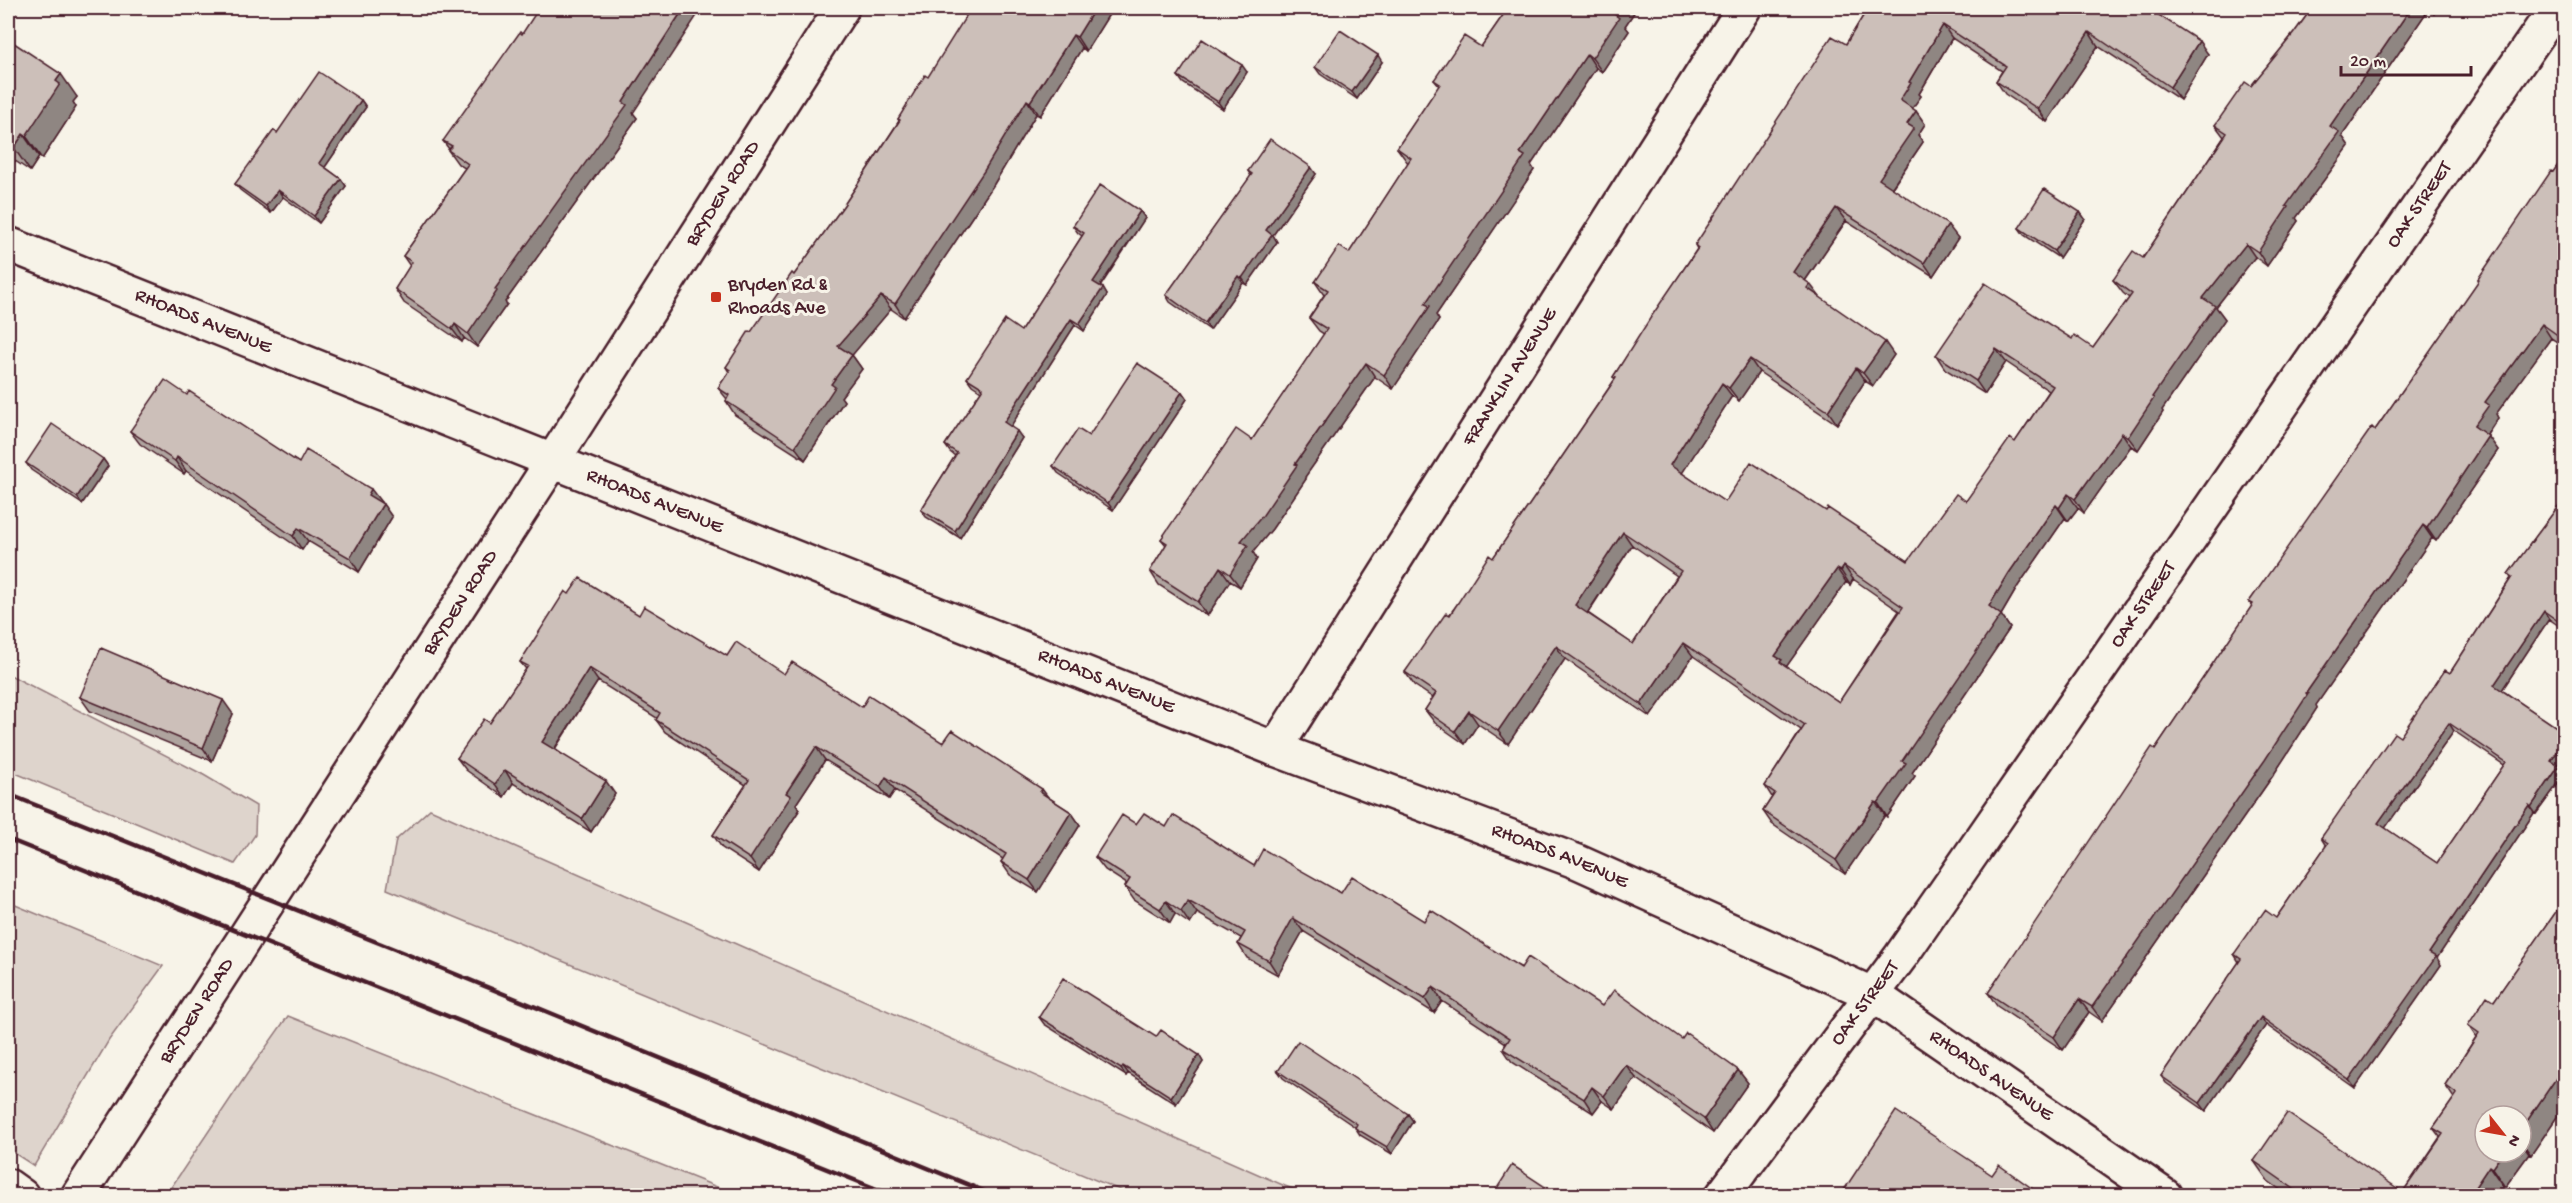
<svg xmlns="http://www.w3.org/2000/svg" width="2572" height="1203" viewBox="0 0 2572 1203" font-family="'Gochi Hand',sans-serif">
<rect width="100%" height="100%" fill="#f7f3e8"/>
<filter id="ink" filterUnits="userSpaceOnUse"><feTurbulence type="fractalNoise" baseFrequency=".0167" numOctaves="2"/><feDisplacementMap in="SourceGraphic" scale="12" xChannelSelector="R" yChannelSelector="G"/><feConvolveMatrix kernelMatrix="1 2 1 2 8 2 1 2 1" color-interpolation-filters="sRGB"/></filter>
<g filter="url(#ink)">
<!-- green -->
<path fill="#ded4cc" stroke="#947a7c" stroke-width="1.5" d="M8 674 202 774 256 806 255 835 235 864 8 770Z
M430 809 1285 1186 1309 1195H1132L387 889 396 840Z
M8 902 163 966 109 1040 34 1166 8 1149Z
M288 1016 737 1195H166L247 1074Z"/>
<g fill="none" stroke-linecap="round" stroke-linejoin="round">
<!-- street casing -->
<g stroke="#4a1f2b" stroke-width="38">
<g id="street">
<path id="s1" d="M8 244 1275 749 1578 862 1872 994 2165 1196"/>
<path id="s2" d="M1275 749 1744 8"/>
<path id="s3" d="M78 1196 552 462 842 8"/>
<path id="s4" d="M1722 1196 1901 956 2556 8"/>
</g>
</g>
<!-- secondary casing -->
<g stroke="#4a1f2b" stroke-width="38">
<path id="secondary" d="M8 1186 22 1196"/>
</g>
<!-- street -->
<use href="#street" stroke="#f7f3e8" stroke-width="33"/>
<!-- secondary -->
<use href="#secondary" stroke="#f7f3e8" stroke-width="33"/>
<!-- rail -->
<path stroke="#4a1f2b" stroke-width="4.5" d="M8 794 409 955 996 1196
M8 839 894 1196"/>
</g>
<!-- wall -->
<path fill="#afa49f" stroke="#4a1f2b" stroke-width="1.5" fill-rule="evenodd" d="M1113 8 1086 51 1082 48 1040 116 1036 114 994 184 904 318 891 309 852 355 862 369 841 397 844 401 805 460 735 415 726 401 727 399 718 388 729 372 726 367 794 275 844 205 899 121 898 119 928 77Z
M1508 8H1637L1625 26 1629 31 1602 72 1596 68 1531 165 1534 170 1436 315 1439 320 1393 389 1375 377 1305 477 1306 479 1272 529 1253 552 1257 559 1240 587 1230 581 1207 616 1159 585 1150 571 1166 545 1161 539 1252 440 1324 334 1319 331 1309 318 1324 295 1315 282 1349 253 1408 163 1397 148 1439 86 1434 80 1481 47Z
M1868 8H2148L2208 54 2180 100 2098 46 2047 122 2005 94 1996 81 2002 71 1952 38 1919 94 1921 96 1912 108 1916 111 1925 124 1918 135 1923 142 1892 188 1958 238 1933 276 1846 221 1805 281 1819 297 1894 355 1873 386 1865 381 1837 424 1759 372 1739 401 1732 396 1682 473 1725 502 1826 511 1908 561 1966 501 2015 442 2049 391 2006 362 1985 394 1945 369 1936 355 2072 339 2093 348 2129 298 2123 293 2113 280 2143 258 2224 137 2215 125 2251 86 2294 33 2312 8H2439L2434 14 2428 10 2342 136 2349 146 2296 218 2298 221 2267 266 2255 257 2216 307 2225 319 2162 410 2163 412 2138 450 2131 446 2084 513 2078 508 2068 521 2065 518 2018 586 2001 615 2010 628 1912 773 1915 776 1887 817 1885 815 1845 874 1772 824 1763 811 1772 797 1765 786 1801 730 1693 656 1650 717 1565 659 1508 744 1478 724 1465 744 1435 723 1425 710 1433 698 1414 685 1405 672 1493 558 1615 379 1613 377 1697 249 1695 245 1846 44ZM1632 545 1677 576 1633 644 1588 613ZM1853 579 1899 611 1839 702 1786 667 1846 582 1850 585Z
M8 39 77 97 73 102 76 107 42 159 39 157 30 171 8 156Z
M1382 62 1357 99 1320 74 1315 67Z
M1247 72 1223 109 1183 83 1178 76Z
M361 100 366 107 325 167 341 179 346 186 319 223 283 197 271 213 240 190 235 184 277 133Z
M633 113 637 118 505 302 507 304 477 347 464 338 462 342 404 303 395 289 410 266 403 256 465 168 458 164 448 150 449 149 443 141Z
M2565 155V347L2551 338 2496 414 2498 418 2487 435 2498 450 2436 541 2432 538 2316 705 2317 708 2274 774 2102 1021 2089 1012 2063 1050 1997 1006 1988 993 2155 749 2252 606 2249 602 2375 430 2479 281 2478 279Z
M1248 171 1316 174 1273 235 1277 242 1247 285 1243 283 1210 330 1170 302 1166 295 1251 176Z
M1140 211 1145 218 1100 287 1103 288 1107 295 1084 331 1075 325 1010 427 1022 438 960 538 926 517 921 510 955 456 950 452 945 445 981 391 972 385 967 378 1021 331 1082 236 1078 233 1073 226Z
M2080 212 2085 219 2059 258 2024 235 2019 228Z
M1182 392 1187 399 1113 510 1058 473 1053 466 1089 436Z
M187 395 299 463 381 502 392 517 359 572 308 541 302 550 186 471 184 474 140 444 130 431Z
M103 459 108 466 82 504 31 470 26 463Z
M2565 497V630L2549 619 2502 690 2565 733V756L2558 766 2565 774 2536 814 2534 813 2437 958 2441 965 2355 1088 2266 1025 2206 1111 2166 1083 2161 1076 2239 962 2234 954 2276 918 2326 846 2321 838 2450 673 2511 578 2508 574ZM2454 731 2504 765 2437 863 2385 828Z
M569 594 639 615 727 656 784 674 943 743 1049 798 1071 812 1080 825 1038 892 1010 875 1001 862 1003 859 895 790 889 799 825 760 796 804 800 809 759 872 722 848 713 835 746 785 665 732 656 720 657 718 598 681 555 749 615 794 591 832 513 783 504 797 466 770 457 758 490 723 526 669 520 662Z
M80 697 233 714 212 761 90 711Z
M1136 824 1166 827 1254 866 1341 893 1424 921 1602 1006 1682 1039 1738 1070 1748 1083 1713 1133 1636 1078 1614 1109 1602 1101 1593 1113 1512 1062 1503 1049 1506 1043 1442 1001 1434 1013 1303 931 1278 975 1247 958 1238 944 1241 938 1197 913 1190 924 1175 914 1170 923 1134 900 1125 887 1127 884 1105 870 1095 857Z
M2565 899V1105L2531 1155 2529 1154 2505 1187 2503 1186 2496 1196H2289L2268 1181 2254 1161 2403 1192 2440 1137 2433 1128 2454 1098 2445 1085 2476 1037 2468 1025 2494 1001ZM2521 1116V1152H2485Z
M1039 1017 1156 1037 1199 1055 1203 1062 1176 1104 1128 1073 1126 1076 1044 1024Z
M1278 1071 1408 1114 1413 1121 1392 1154 1360 1135 1355 1127 1283 1078Z"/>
<!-- shaded-wall -->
<path fill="#8f8682" stroke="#4a1f2b" stroke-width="1.5" d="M8 8H19L8 22Z
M684 8H702L633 113 637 118 505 302 507 304 477 347 468 334 495 289 623 102Z
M1095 8H1113L1086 51 1077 37Z
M1619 8H1637L1625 26 1629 31 1602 72 1592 58 1614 14Z
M2411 8H2427L2428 10 2342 136 2349 146 2296 218 2298 221 2267 266 2258 252 2330 126Z
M2430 8H2439L2434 14Z
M1943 25 1952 38 1919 94 1921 96 1909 113 1900 100 1909 82Z
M2089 32 2098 46 2047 122 2038 109Z
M1073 35 1082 48 1040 116 1030 102Z
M2199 41 2208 54 2180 100 2170 87Z
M1587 54 1596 68 1531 165 1534 170 1436 315 1439 320 1393 389 1384 375 1425 304 1520 153Z
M1378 55 1382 62 1357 99 1352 92Z
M1242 65 1247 72 1223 109 1218 102Z
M61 74 77 97 73 102 76 107 42 159 26 136 56 81Z
M361 100 366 107 323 170 319 163Z
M1027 100 1036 114 994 184 904 318 895 304Z
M1916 111 1925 124 1918 135 1923 142 1888 193 1879 179 1907 124Z
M23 134 39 157 30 171 14 148Z
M1311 167 1316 174 1273 235 1277 242 1247 285 1242 278 1266 230Z
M341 179 346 186 319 223 314 216Z
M278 190 283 197 271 213 266 206Z
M1836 208 1846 221 1802 285 1793 272Z
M1140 211 1145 218 1098 289 1093 282Z
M2080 212 2085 219 2059 258 2054 251Z
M1948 225 1958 238 1933 276 1924 263Z
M2246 244 2255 257 2216 307 2225 319 2162 410 2163 412 2138 450 2128 437 2152 397 2203 298Z
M1238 276 1243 283 1210 330 1205 323Z
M1810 284 1820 297 1807 288Z
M1103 288 1107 295 1084 331 1079 324Z
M881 296 891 309 848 360 838 346Z
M1071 319 1075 325 1009 429 1004 422Z
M455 324 464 338 462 342 452 329Z
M2542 324 2551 338 2496 414 2498 418 2483 440 2474 426 2485 402Z
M2565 328V344L2559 336Z
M1885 342 1894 355 1873 386 1863 373Z
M1996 349 2006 362 1985 394 1976 381Z
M852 355 862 369 841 397 844 401 805 460 795 447 831 384Z
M1750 359 1759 372 1739 401 1729 388Z
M1366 363 1375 377 1305 477 1306 479 1272 529 1253 552 1257 559 1240 587 1230 574 1241 541Z
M1856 368 1865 381 1837 424 1828 411Z
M1722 383 1732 396 1679 478 1670 465Z
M1182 392 1187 399 1113 510 1108 503Z
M1017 431 1022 438 960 538 955 531Z
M2122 433 2131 446 2084 513 2075 499Z
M2488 436 2498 450 2436 541 2427 528Z
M177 457 186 471 184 474 175 461Z
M103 459 108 466 82 504 77 497Z
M371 489 381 502 377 508 368 495Z
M2068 494 2078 508 2068 521 2059 508Z
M383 504 392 517 359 572 350 558Z
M2056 505 2065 518 2018 586 2001 615 2010 628 1912 773 1915 776 1887 817 1878 803 1989 606 2009 573Z
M2423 525 2432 538 2316 705 2317 708 2274 774 2102 1021 2092 1007 2306 693Z
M298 528 308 541 302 550 293 536Z
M1623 532 1632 545 1584 618 1575 605Z
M1844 566 1853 579 1850 585 1841 571Z
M1220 567 1230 581 1207 616 1198 602Z
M1837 569 1846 582 1786 667 1789 676 1775 656Z
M2544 611 2549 619 2500 693 2494 685Z
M1683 643 1693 656 1650 717 1641 704Z
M1556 646 1565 659 1508 744 1498 731Z
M589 668 598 681 551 754 542 742Z
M223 700 233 714 212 761 203 748Z
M1469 711 1478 724 1465 744 1455 731Z
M2449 723 2454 731 2383 831 2378 823Z
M2565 740V756L2556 768 2551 761Z
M816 747 825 760 796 804 800 809 759 872 750 859 786 793Z
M2559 766 2565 774 2536 814 2531 807Z
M505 770 513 783 504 797 495 784Z
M886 777 895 790 889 799 880 787Z
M606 781 615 794 591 832 582 819Z
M1042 789 1051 801 1040 792Z
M1875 802 1885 815 1845 874 1836 860Z
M2529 805 2534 813 2437 958 2441 965 2355 1088 2349 1080 2429 953Z
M1071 812 1080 825 1038 892 1029 880Z
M1188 900 1197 913 1190 924 1181 911Z
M1166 901 1175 914 1170 923 1160 909Z
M1293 918 1303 931 1278 975 1269 961Z
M1433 987 1442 1001 1434 1013 1425 999Z
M2079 999 2089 1012 2063 1050 2054 1037Z
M2261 1017 2266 1025 2206 1111 2200 1103Z
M1199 1055 1203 1062 1176 1104 1171 1097Z
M1626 1065 1636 1078 1614 1109 1604 1096Z
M2565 1065V1105L2531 1155 2521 1141V1130Z
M1123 1066 1128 1073 1126 1076 1121 1069Z
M1738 1070 1748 1083 1713 1133 1704 1119Z
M1592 1087 1602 1101 1593 1113 1584 1099Z
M1408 1114 1413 1121 1392 1154 1387 1147Z
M2521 1142 2529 1154 2505 1187 2492 1168 2503 1152H2521Z
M2489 1166 2503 1186 2496 1196H2469Z"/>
<!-- building -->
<path fill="#ccbfb9" stroke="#4a1f2b" stroke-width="1.5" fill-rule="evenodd" d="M539 8H684L623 102 627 105 495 289 497 291 468 334 455 324 452 329 395 289 412 262 403 256 468 164 448 150 452 146 443 141 520 32 522 34Z
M971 8H1095L1077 37 1073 35 1030 102 1027 100 984 171 895 304 881 296 838 346 852 355 831 384 835 387 795 447 726 401 729 395 718 388 730 370 726 367 749 331 751 332 792 273 794 275 844 205 900 120 898 119 925 75 928 77Z
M1508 8H1619L1614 14 1619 18 1592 58 1587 54 1520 153 1525 156 1425 304 1430 306 1384 375 1366 363 1295 464 1297 465 1263 515 1241 541 1248 545 1230 574 1220 567 1198 602 1150 571 1167 543 1161 539 1236 429 1252 440 1327 329 1309 318 1328 290 1315 282 1339 246 1349 253 1411 158 1397 148 1440 84 1434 80 1464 36 1481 47Z
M1868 8H2148L2199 41 2170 87 2089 32 2038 109 1996 81 2006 66 1943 25 1909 82 1911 83 1900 100 1916 111 1907 124 1914 128 1879 179 1948 225 1924 263 1836 208 1793 272 1810 284 1807 288 1885 342 1863 373 1856 368 1828 411 1750 359 1729 388 1722 383 1670 465 1725 502 1751 462 1826 511 1828 508 1908 561 1956 494 1966 501 2010 438 2015 442 2053 386 1996 349 1976 381 1936 355 1985 283 2072 339 2074 335 2093 348 2132 294 2113 280 2133 251 2143 258 2227 133 2215 125 2245 82 2251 86 2294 33 2312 8H2411L2330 126 2339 132 2286 206 2288 207 2258 252 2246 244 2203 298 2215 306 2152 397 2154 398 2128 437 2122 433 2075 499 2068 494 2059 508 2056 505 2009 573 1989 606 2001 615 1902 761 1906 763 1878 803 1875 802 1836 860 1763 811 1775 793 1765 786 1805 725 1683 643 1641 704 1556 646 1498 731 1469 711 1455 731 1425 710 1436 693 1405 672 1446 613 1450 615 1489 555 1493 558 1616 378 1613 377 1651 317 1698 248 1695 245 1832 36 1846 44ZM1623 532 1681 571 1633 644 1575 605ZM1844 566 1903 607 1839 702 1780 662 1782 660 1775 656 1837 569 1841 571Z
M1340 30 1378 55 1352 92 1315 67Z
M8 39 61 74 56 81 60 84 26 136 23 134 14 148 8 144Z
M1202 39 1242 65 1218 102 1178 76Z
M319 72 361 100 319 163 341 179 314 216 278 190 266 206 235 184 274 130 277 133Z
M1270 139 1311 167 1266 230 1272 235 1242 278 1238 276 1205 323 1166 295 1252 174 1248 171Z
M2565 155V328L2559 336 2542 324 2485 402 2489 405 2474 426 2488 436 2427 528 2423 525 2306 693 2308 694 2265 760 2092 1007 2079 999 2054 1037 1988 993 2152 747 2155 749 2253 604 2249 602 2372 427 2375 430 2479 280 2478 279 2551 171 2553 172Z
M1100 185 1140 211 1093 282 1103 288 1079 324 1071 319 1004 422 1017 431 955 531 921 510 957 453 945 445 983 388 967 378 1005 320 1021 331 1084 233 1073 226Z
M2044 189 2080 212 2054 251 2019 228Z
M1137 363 1182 392 1108 503 1053 466 1078 429 1089 436Z
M165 380 187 395 189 391 299 463 306 450 371 489 368 495 383 504 350 558 298 528 293 536 177 457 175 461 130 431Z
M52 424 103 459 77 497 26 463Z
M2565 497V626L2544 611 2494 685 2565 733V740L2551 761 2559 766 2531 807 2529 805 2429 953 2436 957 2349 1080 2261 1017 2200 1103 2161 1076 2241 959 2234 954 2265 910 2276 918 2328 843 2321 838 2394 733 2400 737 2445 670 2450 673 2512 577 2508 574ZM2449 723 2506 762 2437 863 2378 823Z
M580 578 639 615 644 606 727 656 736 642 784 674 792 662 862 707 869 695 943 743 952 730 1042 789 1040 792 1071 812 1029 880 1001 862 1006 854 886 777 880 787 816 747 786 793 791 796 750 859 713 835 749 780 656 720 660 713 589 668 542 742 606 781 582 819 505 770 495 784 457 758 484 719 490 723 528 666 520 662 565 591 569 594Z
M101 648 223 700 203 748 80 697Z
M1144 813 1166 827 1173 815 1254 866 1263 849 1341 893 1352 876 1424 921 1431 910 1521 968 1528 957 1602 1006 1614 990 1682 1039 1686 1033 1738 1070 1704 1119 1626 1065 1604 1096 1592 1087 1584 1099 1503 1049 1510 1038 1433 987 1425 999 1293 918 1269 961 1238 944 1245 932 1188 900 1181 911 1166 901 1160 909 1125 887 1130 879 1095 857 1122 815 1136 824Z
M2565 899V1065L2521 1130V1116H2485V1152H2503L2492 1168 2489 1166 2469 1196H2304L2254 1161 2287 1113 2403 1192 2443 1134 2433 1128 2457 1094 2445 1085 2479 1033 2468 1025 2487 996 2494 1001Z
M1063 978 1156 1037 1161 1030 1199 1055 1171 1097 1123 1066 1121 1069 1039 1017Z
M1298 1041 1408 1114 1387 1147 1355 1128 1357 1124 1278 1071Z
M1896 1111 1992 1175 1999 1165 2043 1196H1840Z
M1512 1165 1559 1196H1492Z"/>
</g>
<!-- markers -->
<rect fill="#c8321e" stroke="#f7f3e8" stroke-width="2" x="710" y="291" width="12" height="12" rx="3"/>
<g text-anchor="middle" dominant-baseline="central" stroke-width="6" stroke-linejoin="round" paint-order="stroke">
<!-- street labels -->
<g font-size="20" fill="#4a1f2b" stroke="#f7f3e8">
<text stroke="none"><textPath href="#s3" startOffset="1192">BRYDEN ROAD</textPath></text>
<text stroke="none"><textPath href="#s4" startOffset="1212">OAK STREET</textPath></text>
<text stroke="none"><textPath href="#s1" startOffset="210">RHOADS AVENUE</textPath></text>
<text stroke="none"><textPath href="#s2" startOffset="440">FRANKLIN AVENUE</textPath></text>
<text stroke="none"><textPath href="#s1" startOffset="696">RHOADS AVENUE</textPath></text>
<text stroke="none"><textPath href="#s3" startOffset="706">BRYDEN ROAD</textPath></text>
<text stroke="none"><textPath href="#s4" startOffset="726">OAK STREET</textPath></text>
<text stroke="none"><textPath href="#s1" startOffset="1182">RHOADS AVENUE</textPath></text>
<text stroke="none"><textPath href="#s1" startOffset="1668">RHOADS AVENUE</textPath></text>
<text stroke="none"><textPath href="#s4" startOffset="240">OAK STREET</textPath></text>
<text stroke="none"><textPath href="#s3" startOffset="220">BRYDEN ROAD</textPath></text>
<text stroke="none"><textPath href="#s1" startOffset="2154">RHOADS AVENUE</textPath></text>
</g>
<!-- poi labels -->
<g font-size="20" fill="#4a1f2b" stroke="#f7f3e8" text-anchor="start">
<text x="728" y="286">Bryden Rd &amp;<tspan x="728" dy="23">Rhoads Ave</tspan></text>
</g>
</g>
<!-- margin -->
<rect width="2572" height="1203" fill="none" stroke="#f7f3e8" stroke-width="30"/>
<rect x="15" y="15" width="2542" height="1173" fill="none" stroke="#4a1f2b" stroke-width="2" filter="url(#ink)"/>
<!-- north arrow -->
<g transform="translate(2503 1134) rotate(121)"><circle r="28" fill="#f7f3e8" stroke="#b29e9c" stroke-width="1.5"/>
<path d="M0-4.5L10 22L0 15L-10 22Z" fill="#c8321e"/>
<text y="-9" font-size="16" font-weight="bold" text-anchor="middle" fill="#4a1f2b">N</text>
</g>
<!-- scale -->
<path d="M2341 66v9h130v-9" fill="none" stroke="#4a1f2b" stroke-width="3"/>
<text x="2350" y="66" font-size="18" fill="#4a1f2b" stroke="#f7f3e8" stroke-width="4.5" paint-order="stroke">20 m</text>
</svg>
